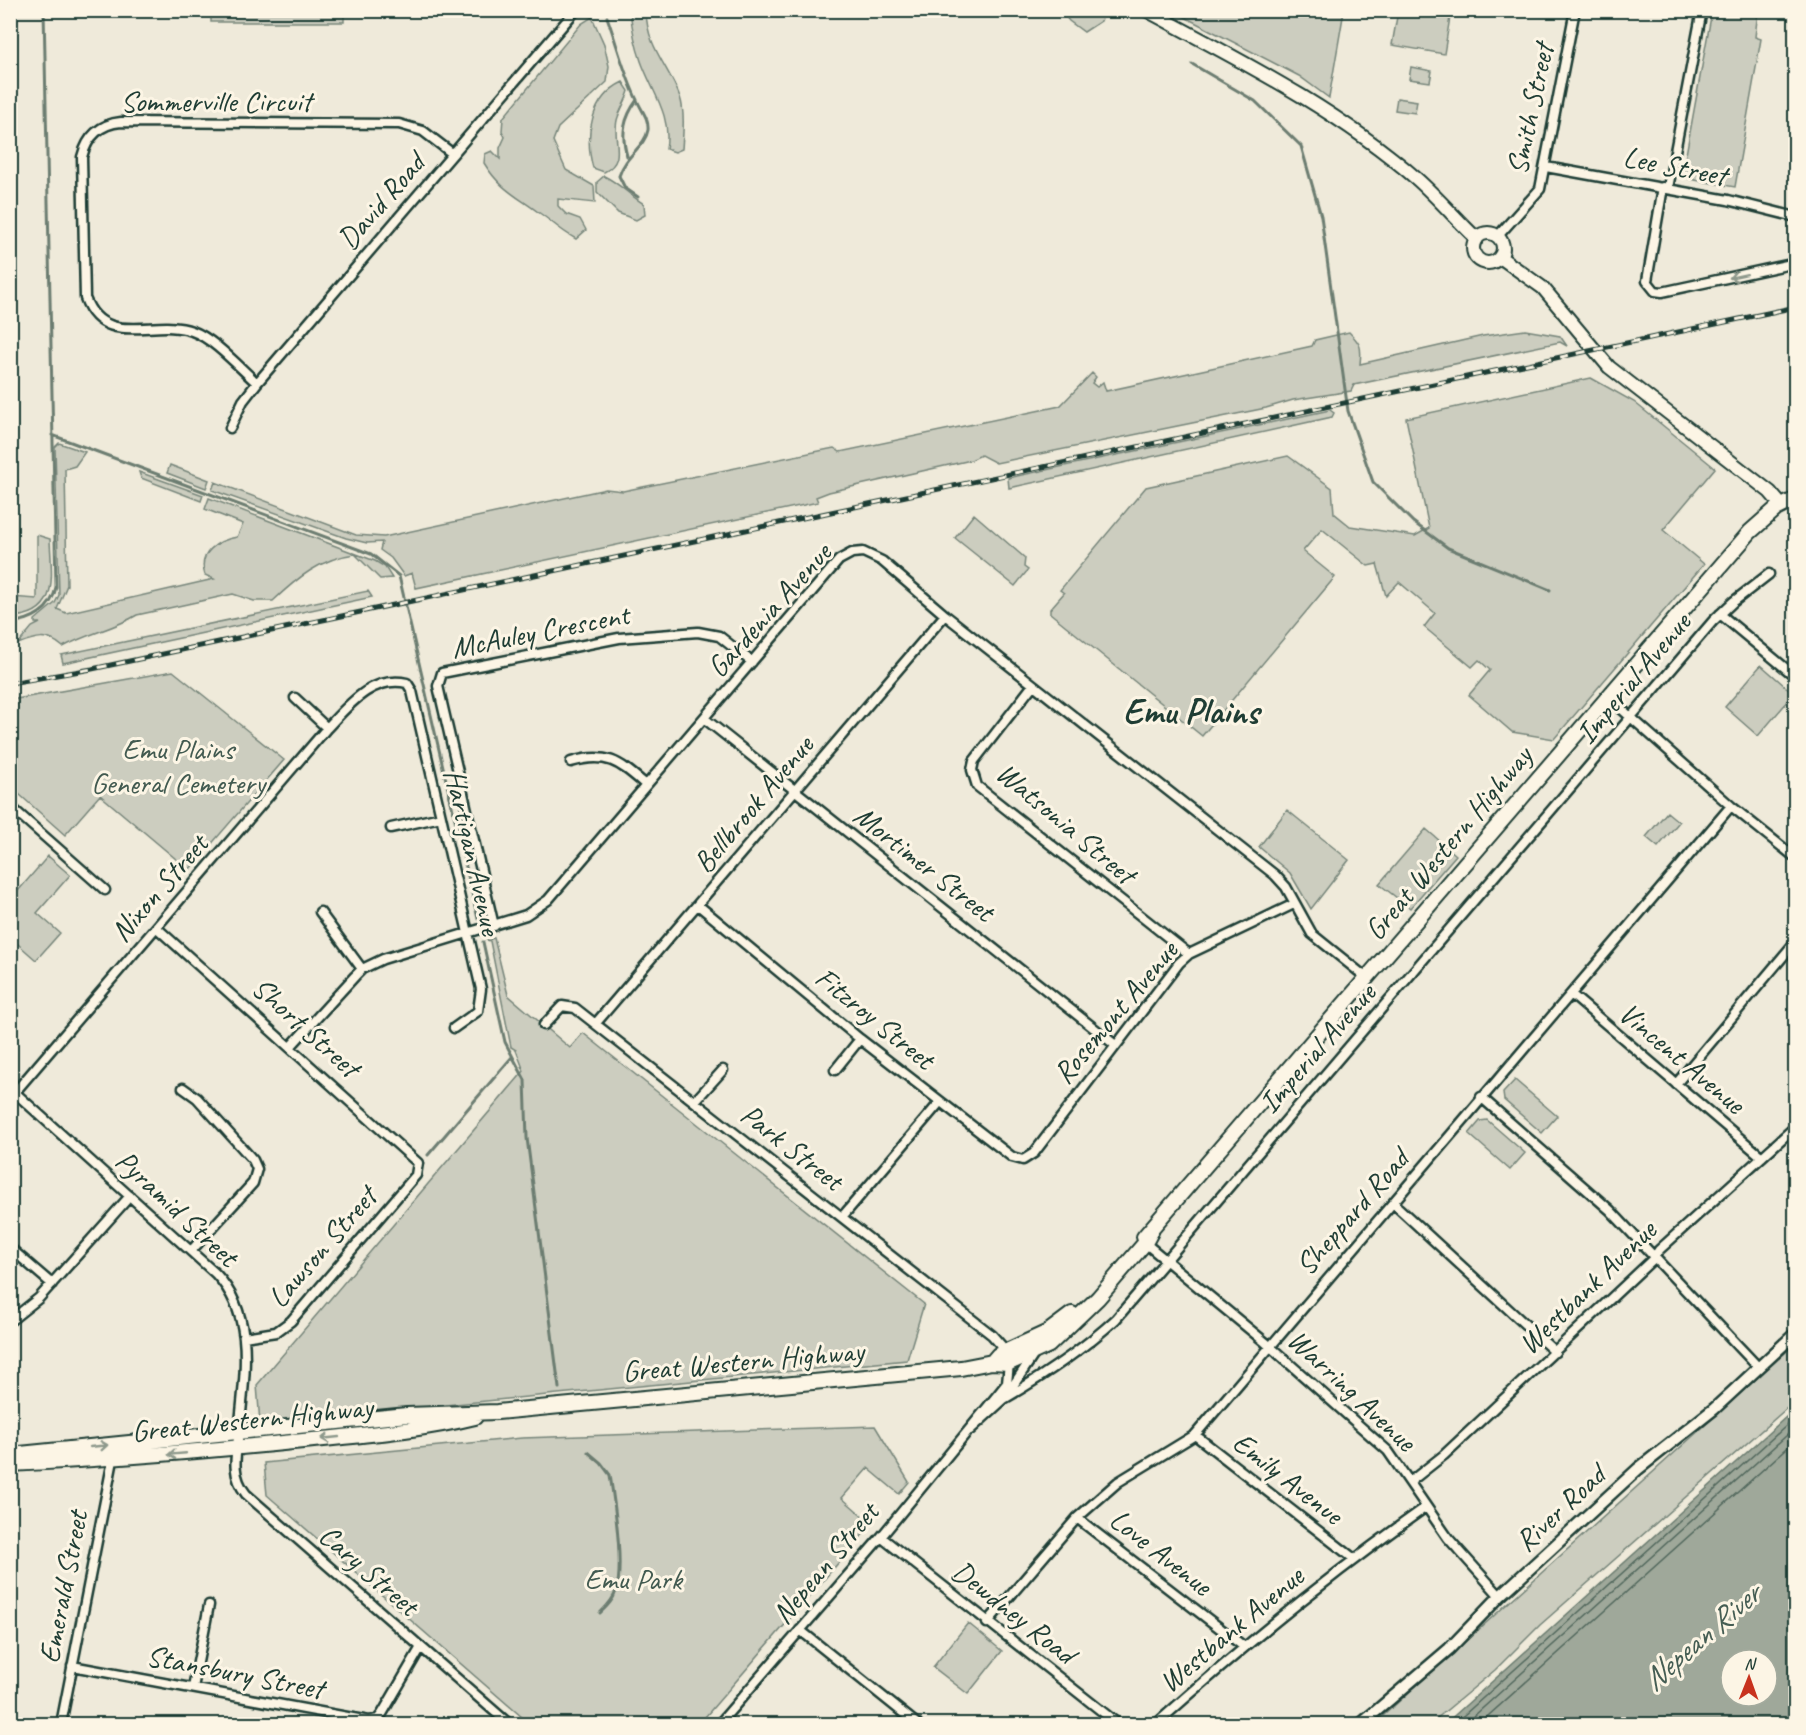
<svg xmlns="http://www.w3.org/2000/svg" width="1806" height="1735" viewBox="0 0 1806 1735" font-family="Caveat,sans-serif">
<rect width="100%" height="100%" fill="#efeada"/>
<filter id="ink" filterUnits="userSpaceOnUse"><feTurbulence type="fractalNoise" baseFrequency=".0167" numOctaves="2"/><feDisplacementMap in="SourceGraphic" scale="12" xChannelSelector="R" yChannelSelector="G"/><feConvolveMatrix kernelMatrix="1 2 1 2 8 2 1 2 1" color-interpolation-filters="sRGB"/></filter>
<g filter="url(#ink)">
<!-- green -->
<path fill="#cccdbf" stroke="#76857a" stroke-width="1.5" d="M211 11H344V22H211Z
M630 11H646C647 48 668 65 680 97 685 112 683 134 682 149L675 152 666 149C672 115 652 92 641 61 635 44 632 28 630 11Z
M1061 11H1101L1104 13 1101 21 1084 32 1069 21Z
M1173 11H1344L1329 98 1299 76Z
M1398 11H1451L1444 54 1392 45Z
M1712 11H1758L1755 37 1761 39 1735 187 1689 179 1683 171Z
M592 17 604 44 609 66 607 82 558 128 553 141 566 170 594 186 595 203 558 199V206L566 214 580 219 586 230 576 239C558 229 553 222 538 212 515 195 500 189 484 163L485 154 492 151 500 159V148L505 137 502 131 503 118 581 24Z
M1411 67 1432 71 1430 82 1409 79Z
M623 82 629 91C626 101 621 108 618 117 610 138 629 160 604 172L593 168C584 136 591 97 623 82Z
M1397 98 1417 101 1415 113 1395 110Z
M604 176C619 183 629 195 644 204L645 215 636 220 618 213 597 192V182Z
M1525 330 1560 336 1567 346 1560 342 1354 385 1351 391 1293 400 1266 408 996 463 981 455 971 460 829 492 816 497 818 502 416 588 412 573 404 576 391 558 380 550 382 542 367 543 346 538 212 490 215 482 356 535 384 537 606 489 623 491 834 448 840 452 1060 406 1092 373 1096 377 1092 383 1097 387 1103 382 1106 391 1312 346 1315 340 1349 332C1361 344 1362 347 1360 364L1483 336Z
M1591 378 1634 402 1715 468 1663 530 1704 564 1554 739 1512 732 1469 695 1490 670 1479 660 1472 667 1424 627 1435 613 1399 582 1386 596 1377 564 1368 566 1322 529 1303 551 1335 577 1202 736 1050 613V609L1064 593 1060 590 1146 487 1288 456 1332 488 1334 513 1350 526 1415 536 1429 528 1406 418Z
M1330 410 1334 413 1332 417 1009 488 1008 478Z
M59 443 85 452 75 466 65 469 67 585 57 609 66 613 214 579 205 575C197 553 218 540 237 537L243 524 205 509 209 498 375 561 385 567 392 578 380 579 355 554C321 558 296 579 273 601H254L233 594 137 615C114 629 88 633 63 647 47 633 36 637 18 644L32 627 40 623H35V620L55 603 59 595 55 447Z
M170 465 209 480 206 488 167 473Z
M139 472 203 495 201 501 141 478Z
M974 514 1025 558 1024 567 1028 570 1015 586 955 538Z
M37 535 50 539C51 575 61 615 11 617V597L37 599Z
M368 591 372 597 63 663 61 655Z
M1761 665 1794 694 1758 736 1725 707Z
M173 671 284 760 189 870 100 795 65 835 11 787V700Z
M1287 810 1349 860 1311 909 1290 873 1259 847Z
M1667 812 1679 822 1658 847 1646 837Z
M1426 829 1456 855 1410 908 1379 884Z
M48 856 70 875 37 913 60 933 36 960 11 938V899Z
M494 938 508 995 570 1048 583 1033 924 1304 907 1360 260 1423 257 1385 524 1071 516 1050 511 1047 490 941 487 940Z
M1515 1080 1557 1116 1542 1133 1504 1100 1503 1093Z
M1487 1120 1525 1153 1510 1170 1469 1134 1480 1121Z
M1795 1344V1401L1540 1625 1495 1670 1430 1724H1374Z
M875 1426 909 1482 899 1494 868 1468 842 1498 872 1524 699 1724H530L267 1495 264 1463 522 1438Z
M968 1623 1002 1651 968 1694 933 1667Z"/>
<!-- water -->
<path fill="#9fa89a" stroke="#6c7d71" stroke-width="1.5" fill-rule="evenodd" d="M1795 1409V1712L1782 1724H1445ZM1731 1660H1767V1696H1731Z"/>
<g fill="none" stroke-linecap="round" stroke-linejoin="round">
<!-- shore -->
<path stroke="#52685d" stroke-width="1.5" d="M1454 1724 1796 1417
M1465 1724 1796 1427
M1479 1724 1796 1440"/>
<!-- stream -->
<path stroke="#6c7d71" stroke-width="3" d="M607 17C617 44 624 74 637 100 641 110 649 118 648 130 645 147 626 154 619 176L625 188 638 197
M1192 64 1255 101 1301 146 1321 216 1348 411 1373 482 1413 522 1448 548 1550 590
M627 156C621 135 623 119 637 100
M52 435 371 554 399 576 478 919
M10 622C32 622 52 609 56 587L44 10
M483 942 505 1042 525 1080 527 1138 559 1388
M428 1155 512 1057
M588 1452 601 1463 610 1475C614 1500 624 1568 616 1591 613 1601 606 1607 600 1613"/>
<!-- minor casing -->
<g stroke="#1f3d34" stroke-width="13">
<path id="minor" d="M1546 167 1728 200 1796 217
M1663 187 1647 281 1655 291 1662 292 1796 263
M1668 188 1702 10
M1497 237 1540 189 1575 10
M257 383C240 368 213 338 192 331 155 317 104 349 85 298L82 157C87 137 100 124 121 122L399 124 423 131 453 154
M230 428 243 401 257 383 576 10
M1720 614 1796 677
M1033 685 974 761 972 770 977 786 1189 954
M1608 697 1731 806 1796 858
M295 698 327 728
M705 719 1114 1044
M571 762C608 751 620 763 646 785
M10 806 105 890
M391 828 441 817
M698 905 860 1039 1012 1157 1023 1160 1034 1153 1179 963 1189 954 1294 904
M320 912 362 969
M494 926 438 686 442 673 619 638 698 632 719 636 752 662
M157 928 418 1163 416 1175 291 1321 276 1332 244 1337
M1572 995 1762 1157
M596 1023 945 615
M544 1025 562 1006 575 1008 992 1335 1007 1352
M291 1046 355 976 362 969 383 959 526 915 548 900 839 560 852 553 863 552 882 561 945 615 1275 875 1286 887 1312 934 1368 979
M835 1070 860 1039
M1676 1084 1796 941
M183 1088 197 1098 253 1160 257 1169 253 1183 191 1251
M11 1089 216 1274C255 1316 245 1370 240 1423 238 1449 228 1471 246 1494L509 1724
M15 1092 327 728C348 706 372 675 407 683L412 691 481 989 478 1011 454 1028
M1481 1097 1610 1210 1759 1368
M695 1101 723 1070
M1393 1203 1555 1352
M842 1217 940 1102
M1145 1243 1265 1342 1388 1451 1448 1538 1500 1596
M10 1248 52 1284
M10 1321 39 1298 130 1196
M1004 1399C1045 1375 1081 1351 1116 1319L1713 621 1733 602 1769 574
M970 1430 1004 1399 1035 1353
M1195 1435 1353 1558
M1411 1481 1444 1455 1652 1260 1659 1250 1796 1126
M1077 1518 1243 1646
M881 1537 1118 1724
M987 1623 1077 1518 1118 1482 1195 1435 1731 806
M800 1630 917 1724
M72 1666 369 1721 378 1719 382 1714 421 1647
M193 1688 209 1605
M61 1724 113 1460
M719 1724 881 1537 999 1393 1007 1383 1009 1363
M1156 1724C1242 1647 1331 1574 1426 1507"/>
</g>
<!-- tertiary casing -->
<g stroke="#1f3d34" stroke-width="15">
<path id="tertiary" d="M1361 1724 1449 1649 1500 1596 1638 1469 1714 1409 1796 1333"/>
</g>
<!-- secondary casing -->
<g stroke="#1f3d34" stroke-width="16">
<path id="secondary" d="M1146 10C1241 61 1337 109 1418 180 1439 199 1457 220 1477 239
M1473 248a15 15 0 1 1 30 0a15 15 0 1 1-30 0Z
M1500 257 1543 288 1609 367 1770 492 1782 506"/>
</g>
<!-- trunk casing -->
<g stroke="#1f3d34" stroke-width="18">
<path id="trunk" d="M1144 1237 1750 532 1776 509 1796 499
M992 1362 998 1355 1048 1332 1072 1314
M10 1455 407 1415 497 1412 961 1368 992 1362 1009 1363 1049 1345 1098 1298 1145 1243 1151 1232
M10 1464C108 1459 205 1451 303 1441 360 1435 419 1431 475 1417"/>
</g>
<!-- minor -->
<use href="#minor" stroke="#fcf5e5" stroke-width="8"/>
<!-- tertiary -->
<use href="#tertiary" stroke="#fcf5e5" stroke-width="10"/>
<!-- secondary -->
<use href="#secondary" stroke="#fcf5e5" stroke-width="12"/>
<!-- trunk -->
<use href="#trunk" stroke="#fcf5e5" stroke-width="14"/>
<!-- rail casing -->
<g stroke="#1f3d34" stroke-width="5">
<path id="rail" d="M10 683 92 669 1796 307"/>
</g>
<!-- rail -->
<use href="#rail" stroke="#fcf5e5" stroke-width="3" stroke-dasharray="9" stroke-linecap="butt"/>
</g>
<!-- one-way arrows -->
<defs><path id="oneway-shaft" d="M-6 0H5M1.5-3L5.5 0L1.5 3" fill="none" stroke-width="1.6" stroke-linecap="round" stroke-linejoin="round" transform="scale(1.5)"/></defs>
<g stroke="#8e998c">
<use href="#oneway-shaft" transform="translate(1738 276) rotate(168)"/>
<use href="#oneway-shaft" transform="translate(330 1438) rotate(174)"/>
<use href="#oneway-shaft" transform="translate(99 1446) rotate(-6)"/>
<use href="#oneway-shaft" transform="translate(177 1454) rotate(175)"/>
</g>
</g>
<g text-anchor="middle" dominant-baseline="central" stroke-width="6" stroke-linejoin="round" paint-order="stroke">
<!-- street labels -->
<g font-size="30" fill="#1f3d34" stroke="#fcf5e5">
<text x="216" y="101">Sommerville Circuit</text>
<text transform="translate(1530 109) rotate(-78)">Smith Street</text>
<text transform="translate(1675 166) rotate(11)">Lee Street</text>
<text transform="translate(381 201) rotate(-49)">David Road</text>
<text transform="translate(769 610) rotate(-48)">Gardenia Avenue</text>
<text transform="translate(540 631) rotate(-11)">McAuley Crescent</text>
<text transform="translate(1633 678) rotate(-50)">Imperial Avenue</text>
<text transform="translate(753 804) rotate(-50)">Bellbrook Avenue</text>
<text transform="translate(1066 823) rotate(40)">Watsonia Street</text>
<text transform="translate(1448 843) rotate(-50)">Great Western Highway</text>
<text transform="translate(473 852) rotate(77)">Hartigan Avenue</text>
<text transform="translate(924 863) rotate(38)">Mortimer Street</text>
<text transform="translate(159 888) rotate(-49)">Nixon Street</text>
<text transform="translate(1115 1012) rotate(-50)">Rosemont Avenue</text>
<text transform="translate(875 1018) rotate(39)">Fitzroy Street</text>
<text transform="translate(306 1027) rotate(42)">Short Street</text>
<text transform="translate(1317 1048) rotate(-49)">Imperial Avenue</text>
<text transform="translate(1682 1058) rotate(40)">Vincent Avenue</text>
<text transform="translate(792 1147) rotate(38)">Park Street</text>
<text transform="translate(177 1208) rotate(43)">Pyramid Street</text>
<text transform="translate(1352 1212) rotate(-49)">Sheppard Road</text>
<text transform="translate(322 1247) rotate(-49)">Lawson Street</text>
<text transform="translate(1587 1287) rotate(-44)">Westbank Avenue</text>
<text transform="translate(743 1361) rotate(-5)">Great Western Highway</text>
<text transform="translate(1352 1390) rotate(43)">Warring Avenue</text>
<text transform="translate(252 1419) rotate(-6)">Great Western Highway</text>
<text transform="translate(1288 1478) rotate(38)">Emily Avenue</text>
<text transform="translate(1560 1508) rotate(-43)">River Road</text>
<text transform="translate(1161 1552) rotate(38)">Love Avenue</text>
<text transform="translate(825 1563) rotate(-50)">Nepean Street</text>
<text transform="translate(369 1570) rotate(41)">Cary Street</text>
<text transform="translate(63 1587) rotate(-79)">Emerald Street</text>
<text transform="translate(1014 1612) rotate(38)">Dewdney Road</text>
<text transform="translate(1231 1629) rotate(-40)">Westbank Avenue</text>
<text transform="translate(235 1672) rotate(11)">Stansbury Street</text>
</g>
<!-- park labels -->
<g font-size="30" fill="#425a50" stroke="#fcf5e5">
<text x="178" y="749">Emu Plains<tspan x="178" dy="34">General Cemetery</tspan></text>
<text x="633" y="1579">Emu Park</text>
</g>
<!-- water labels -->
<g font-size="32" font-style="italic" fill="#455d53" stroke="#fcf5e5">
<text transform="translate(1701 1637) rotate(-41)">Nepean River</text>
</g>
<!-- district labels -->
<g font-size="36" font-weight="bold" fill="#1f3d34" stroke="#fcf5e5">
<text x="1191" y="711">Emu Plains</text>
</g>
</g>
<!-- margin -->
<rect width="1806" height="1735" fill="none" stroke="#fcf5e5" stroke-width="36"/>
<rect x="18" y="18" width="1770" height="1699" fill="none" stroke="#1f3d34" stroke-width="2" filter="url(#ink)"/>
<!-- north arrow -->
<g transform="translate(1749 1678) rotate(1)"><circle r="28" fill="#fcf5e5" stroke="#a4ab9e" stroke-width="1.5"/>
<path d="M0-4.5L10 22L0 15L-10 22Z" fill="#c8321e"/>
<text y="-9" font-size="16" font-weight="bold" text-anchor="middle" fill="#1f3d34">N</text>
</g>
</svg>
